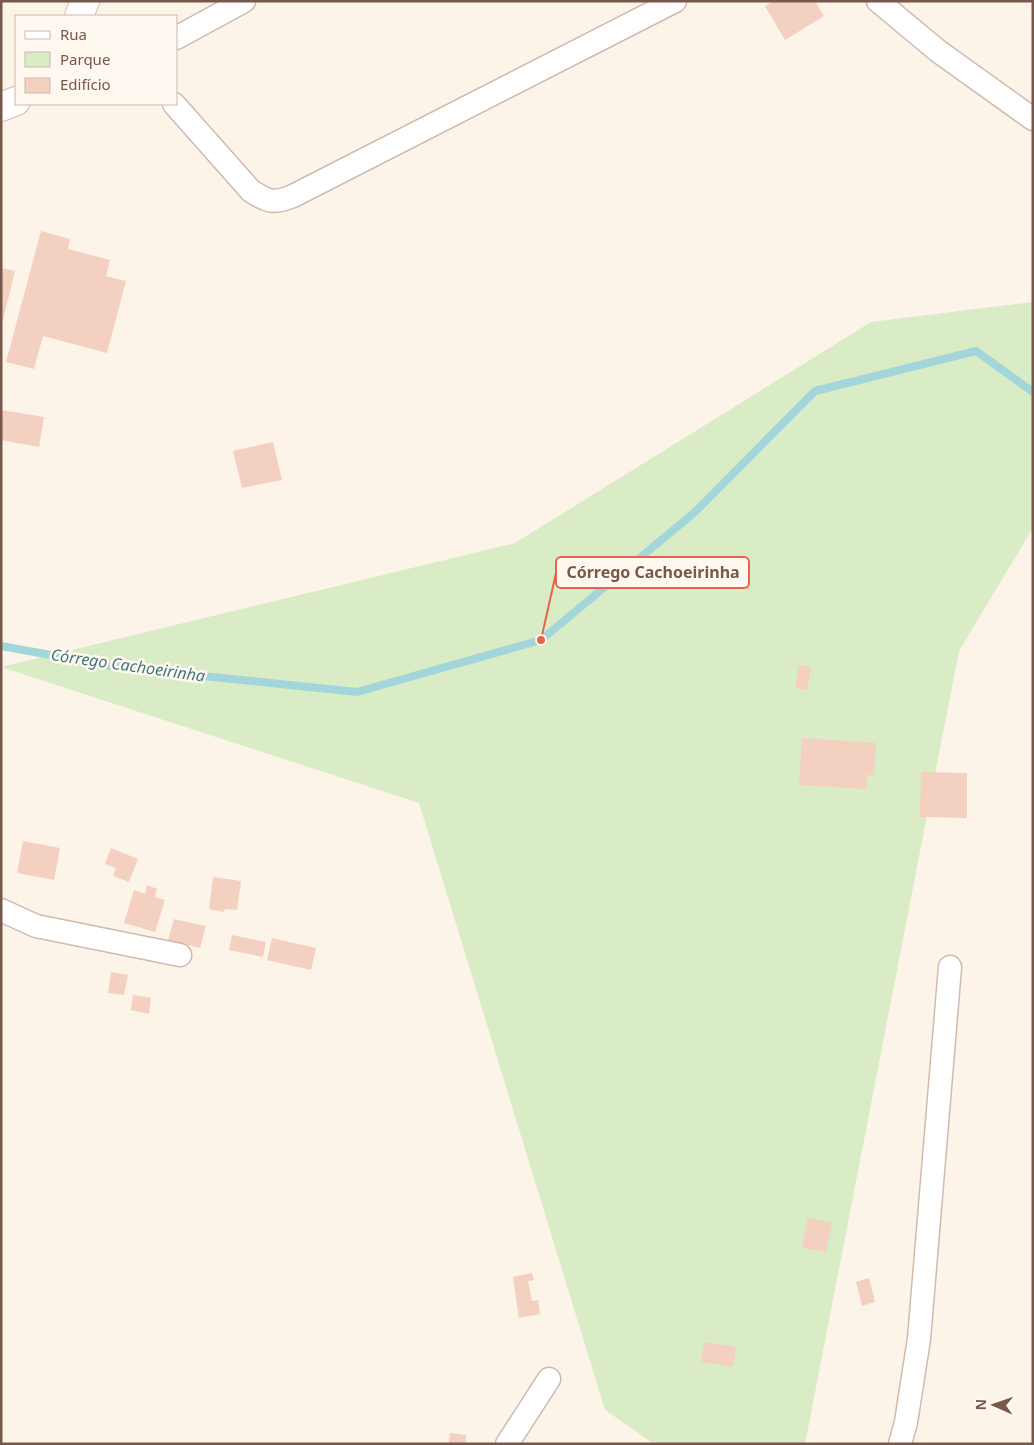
<svg xmlns="http://www.w3.org/2000/svg" width="1034" height="1445" viewBox="0 0 1034 1445" font-family="'Noto Sans',sans-serif">
<rect width="100%" height="100%" fill="#fdf4e9"/>
<!-- green -->
<path fill="#d9ecc6" d="M1033 302V528L959 651 805 1444H654L605 1410 419 803 1 667 515 543 871 322Z"/>
<g fill="none" stroke-linecap="round" stroke-linejoin="round">
<!-- stream -->
<path stroke="#a2d6da" stroke-width="8" d="M1 646 117 667 357 692 541 640 695 512 815 391 976 351 1033 392"/>
</g>
<!-- building -->
<path fill="#f3d0c0" d="M773 1H815L824 16 785 40 765 6Z
M41 231 70 239 68 249 110 260 106 276 126 281 107 353 43 336 34 369 6 362Z
M1 268 15 271 2 324H1Z
M1 410 44 417 39 447 1 440Z
M273 442 282 480 242 488 233 451Z
M799 665 811 667 807 690 795 688Z
M802 738 876 743 874 775H867L866 789 799 785Z
M921 772 967 773V818L920 817Z
M23 841 60 848 54 880 17 873Z
M111 848 138 859 129 882 113 876 116 868 105 864Z
M213 877 241 881 237 910 225 909 224 912 209 909Z
M147 885 157 889 155 897 165 900 155 932 124 923 134 890 145 894Z
M174 919 206 926 200 948 168 940Z
M232 935 266 942 263 957 229 950Z
M272 938 316 948 311 970 267 960Z
M111 972 128 975 124 995 108 993Z
M133 995 151 998 149 1014 131 1010Z
M808 1218 832 1223 826 1252 802 1248Z
M532 1273 534 1280 528 1281 532 1301 538 1300 540 1314 519 1318 513 1277Z
M869 1278 875 1302 862 1306 856 1282Z
M704 1342 736 1347 733 1367 701 1362Z
M450 1433 466 1435V1444H449Z"/>
<g fill="none" stroke-linecap="round" stroke-linejoin="round">
<!-- street casing -->
<g stroke="#d0baae" stroke-width="25">
<path id="street" d="M878 1 938 51 1033 119
M176 38 244 1
M174 104 251 191C269 202 273 204 293 196L675 1
M1 910 36 926 180 955
M507 1444 549 1379
M900 1444 906 1422 919 1339 950 967"/>
</g>
<!-- secondary casing -->
<g stroke="#d6bcad" stroke-width="30">
<path id="secondary" d="M79 16 85 1
M1 107 16 101"/>
</g>
<!-- street -->
<use href="#street" stroke="#fff" stroke-width="22"/>
<!-- secondary -->
<use href="#secondary" stroke="#fff" stroke-width="28"/>
</g>
<g text-anchor="middle" dominant-baseline="central" stroke-width="5" stroke-linejoin="round" paint-order="stroke">
<!-- water labels -->
<g font-size="16" font-style="italic" fill="#3e787e" stroke="#fff8f0">
<text transform="translate(128 665) rotate(8)">Córrego Cachoeirinha</text>
</g>
</g>
<!-- callouts -->
<path fill="none" stroke="#e9634c" stroke-width="2" d="M541 640L556 573"/>
<circle fill="#e9634c" stroke="#fff8f0" stroke-width="2" cx="541" cy="640" r="5"/>
<rect fill="#fff8f0" stroke="#e9634c" stroke-width="2" x="556" y="557" width="193" height="31" rx="5"/>
<g font-size="16" text-anchor="middle" font-weight="bold" fill="#79584b">
<text x="653" y="578">Córrego Cachoeirinha</text>
</g>
<!-- border -->
<rect width="1034" height="1445" fill="none" stroke="#79584b" stroke-width="5"/>
<!-- legend -->
<rect x="15" y="15" width="162" height="90" fill="#fff8f0" stroke="#c9b8ae"/>
<rect x="25" y="31" width="25" height="8" fill="#ffffff" stroke="#c9b8ae"/>
<text x="60" y="40" font-size="15" fill="#79584b">Rua</text>
<rect x="25" y="52" width="25" height="15" fill="#d9ecc6" stroke="#c9b8ae"/>
<text x="60" y="65" font-size="15" fill="#79584b">Parque</text>
<rect x="25" y="78" width="25" height="15" fill="#f3d0c0" stroke="#c9b8ae"/>
<text x="60" y="90" font-size="15" fill="#79584b">Edifício</text>
<!-- north arrow -->
<g transform="translate(994 1405) rotate(272)" stroke="#fff8f0" stroke-width="4" paint-order="stroke">
<path d="M0-4L9 19L0 12L-9 19Z" fill="#79584b"/>
<text y="-8" font-size="14" font-weight="bold" text-anchor="middle" fill="#79584b">N</text>
</g>
</svg>
